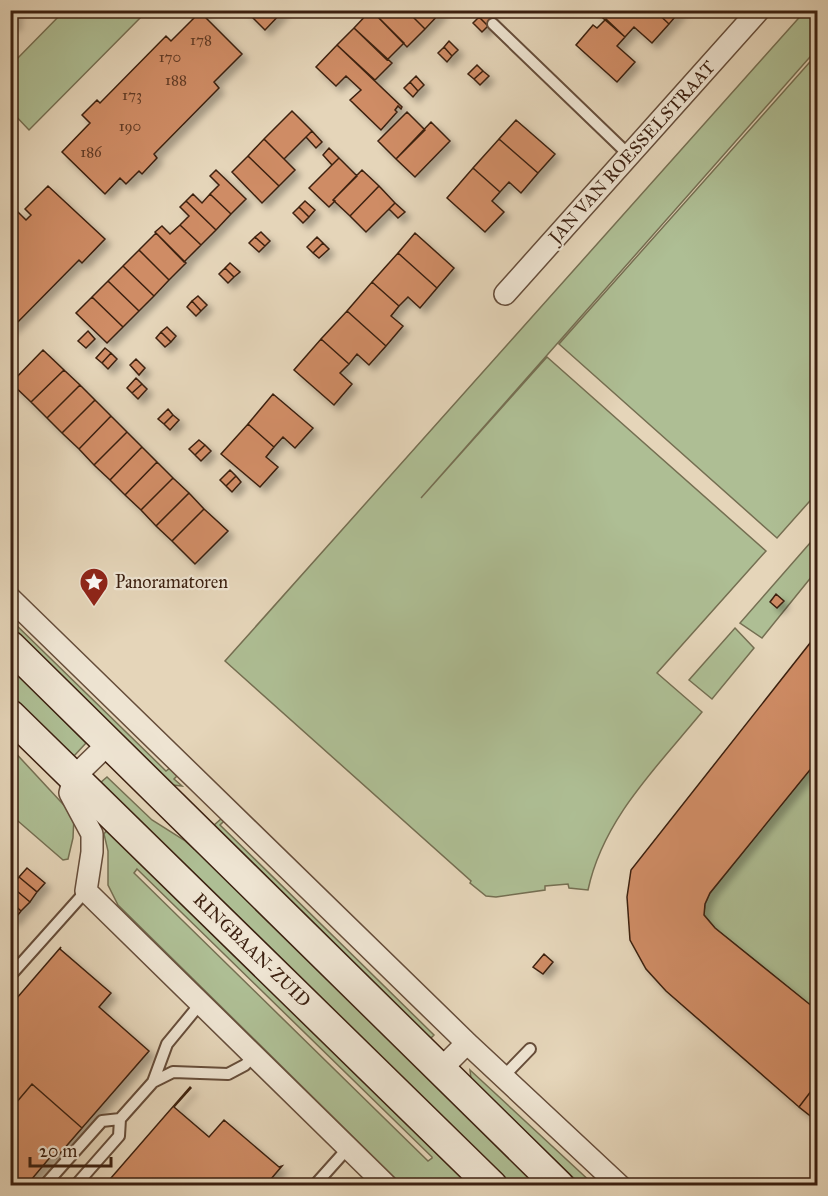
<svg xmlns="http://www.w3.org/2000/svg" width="828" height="1196" viewBox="0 0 828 1196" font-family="'IM FELL Great Primer',serif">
<defs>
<filter id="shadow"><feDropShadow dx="5.5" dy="5.5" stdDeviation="3" flood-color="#0004"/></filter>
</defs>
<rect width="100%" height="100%" fill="#e5d5b9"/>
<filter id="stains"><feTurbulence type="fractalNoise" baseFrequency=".00333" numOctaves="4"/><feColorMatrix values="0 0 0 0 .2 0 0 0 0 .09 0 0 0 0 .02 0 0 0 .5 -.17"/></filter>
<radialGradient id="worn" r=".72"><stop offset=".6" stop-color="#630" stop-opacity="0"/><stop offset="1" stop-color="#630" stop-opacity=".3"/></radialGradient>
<!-- green -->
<path fill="#aebe94" stroke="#756f52" stroke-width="1.5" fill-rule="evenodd" d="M65 10 147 11 29 130 11 111V65Z
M805 11H817V49L421 498 547 357 766 551 657 673 702 712C657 767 603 819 588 890L569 888 568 884 545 886V890L496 897 486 896 470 883 471 881 225 661Z
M817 54V493L777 538 559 344Z
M817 535V570L762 638 740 623Z
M10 619 166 771 170 768 177 776 174 779 182 786 172 785 11 627Z
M735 628 754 648 712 699 689 680Z
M10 667 86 743 74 756 66 751 11 696Z
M10 747 74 816 73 838 68 859 63 860 11 815Z
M817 760V1011L715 928 704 915 705 904 710 893Z
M107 777 152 820 184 840 194 849 195 848 538 1185 510 1184 119 803 100 783Z
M221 819 224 821 220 825 434 1035 430 1039 213 826Z
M106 831 108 832 469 1185H402L118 905 108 885V851L104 834ZM137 869 432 1157V1158L428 1161 134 873Z
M470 1070 594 1185H581L471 1079Z"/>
<!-- building -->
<path fill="#cf8c65" stroke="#3c2010" stroke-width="1.5" filter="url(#shadow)" d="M10 10H19L13 17 17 21 10 27Z
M245 10H284L265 30Z
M371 10 404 43 387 60 354 28Z
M371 10H406L425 29 407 47Z
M406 10H441L442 11 425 29Z
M600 10H654L669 24 652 43 634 27 625 37 597 13Z
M654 10H681L669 24Z
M485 11 494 20 488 26 479 17Z
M200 12 242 54 214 82 219 88 154 154 157 158 142 174 139 171 126 184 120 178 105 194 62 152 90 123 82 115 97 100 100 103 166 36 171 41Z
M479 17 488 26 482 32 473 23Z
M606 19 625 37 617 46 635 62 617 82 576 45 593 25 597 28Z
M354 28 392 63 375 80 337 45Z
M449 41 458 50 452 56 444 47Z
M337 45 402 107 401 109 398 106 395 110 397 112 381 130 350 100 361 90 346 76 336 86 316 67Z
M444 47 452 56 447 62 438 53Z
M477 65 483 71 474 79 468 74Z
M483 71 489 76 480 85 474 79Z
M416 76 424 85 418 91 410 82Z
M410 82 418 91 413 97 404 88Z
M292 111 312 131 284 159 264 139Z
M407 112 425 130 396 159 378 141Z
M516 120 555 154 538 173 499 139Z
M431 122 450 141 415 177 396 159Z
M312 131 322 142 316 148 306 137Z
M264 139 295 170 279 186 248 156Z
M499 139 538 173 521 193 509 182 500 192 473 168Z
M329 148 339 158 332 165 323 155Z
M248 156 279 186 262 203 232 172Z
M339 158 357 176 333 200 335 201 329 207 309 188Z
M473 168 500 192 492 201 504 212 485 232 447 198Z
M216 170 246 199 231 214 210 194 219 185 210 176Z
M362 170 379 186 350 216 333 200Z
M48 186 105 239 82 263 79 260 10 330V220L18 212 26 220 31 215 25 209Z
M379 186 395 203 366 232 350 216Z
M193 194 202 203 210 194 231 214 216 230 186 201Z
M186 201 216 230 201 245 180 225 189 216 180 207Z
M305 201 315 210 309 217 299 207Z
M395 203 405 212 398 218 389 209Z
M299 207 309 217 303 223 293 213Z
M180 225 201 245 184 262 155 232 162 226 170 234Z
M261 232 270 241 265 246 255 237Z
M156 233 186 263 169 280 139 250Z
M415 233 454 268 437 288 398 253Z
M255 237 265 246 259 252 249 243Z
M317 237 323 243 313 253 307 247Z
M323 243 329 249 319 258 313 253Z
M139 250 169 280 154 296 123 266Z
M398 253 437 288 420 308 408 297 399 306 372 282Z
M230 263 240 272 234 277 225 268Z
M123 266 154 296 139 311 108 281Z
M225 268 234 277 228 283 219 274Z
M108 281 139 311 123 327 92 297Z
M372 282 399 306 391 316 403 326 386 346 347 311Z
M198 296 207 305 201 311 192 301Z
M92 297 123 327 107 343 76 313Z
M192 301 201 311 196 316 187 307Z
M347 311 386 346 369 365 357 354 349 364 321 339Z
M167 327 176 336 171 342 161 332Z
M88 331 95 339 86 348 78 341Z
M161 332 171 342 165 347 156 338Z
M321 339 349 364 340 373 352 384 334 405 294 370Z
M105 348 111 353 102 363 96 358Z
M43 350 64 370 31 402 11 383Z
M111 353 117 359 108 369 102 363Z
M136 359 145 368 139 375 130 365Z
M64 370 80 385 47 418 31 402Z
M136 378 142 384 132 393 127 388Z
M142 384 147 389 138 399 132 393Z
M80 385 95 400 62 433 47 418Z
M273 394 313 428 295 448 283 437 274 447 248 424Z
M95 400 111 416 79 449 62 433Z
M168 409 173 415 164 424 158 419Z
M173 415 179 420 170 430 164 424Z
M111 416 127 432 94 465 79 449Z
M248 424 274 447 266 457 278 467 260 487 221 454Z
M127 432 142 447 110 480 94 465Z
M199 440 205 445 195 455 189 449Z
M205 445 211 451 201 461 195 455Z
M142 447 157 462 125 495 110 480Z
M157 462 173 478 141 510 125 495Z
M230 470 236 476 226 486 220 480Z
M236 476 241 482 232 492 226 486Z
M173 478 189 493 156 526 141 510Z
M189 493 204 509 172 541 156 526Z
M204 509 228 531 195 564 172 541Z
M776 594 784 601 777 608 770 602Z
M818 633V760L710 893 705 904 704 915 715 928 818 1011V1082L799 1107 666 991 646 969 630 940 627 897 631 870Z
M27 868 45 883 37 892 19 877Z
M19 877 37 892 30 902 11 886Z
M11 886 30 902 21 911 10 901Z
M10 901 21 911 14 920 10 918Z
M61 947 60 949 111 993 99 1007 149 1051 82 1128 32 1084 10 1110V1006Z
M544 954 553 962 543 974 533 967Z
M818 1082V1122L799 1107Z
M32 1084 82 1128 56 1158 52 1155 26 1186H10V1110Z
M190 1087 191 1088 174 1107 209 1137 224 1120 279 1167 282 1166 265 1186H104Z"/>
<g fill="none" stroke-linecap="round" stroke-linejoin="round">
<!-- service casing -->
<g stroke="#664d3a" stroke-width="14">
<path id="service" d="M493 24 629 155
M10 976 86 891
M503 1077 530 1049
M153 1082 167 1044 200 1004
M120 1119 153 1082 173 1072 228 1074 245 1065 253 1056
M44 1186 102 1121 120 1119 119 1136 75 1186
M314 1186 348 1148"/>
</g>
<!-- minor casing -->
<g stroke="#664d3a" stroke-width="24">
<path id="minor" d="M505 294 759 10
M10 598 467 1043 620 1186
M109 743 74 777 70 793 92 834V852L86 891 387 1186
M441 1069 467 1043"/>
</g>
<!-- secondary casing -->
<g stroke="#3c2010" stroke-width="33">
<path id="secondary" d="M10 646 559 1186
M10 715 492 1186"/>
</g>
<!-- service -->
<use href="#service" stroke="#eee4d2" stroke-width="10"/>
<!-- minor -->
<use href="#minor" stroke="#eee4d2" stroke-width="21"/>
<!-- secondary -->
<use href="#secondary" stroke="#eee4d2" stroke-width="30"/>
</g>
<!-- icons -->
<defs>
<g id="sight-pin" transform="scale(1.5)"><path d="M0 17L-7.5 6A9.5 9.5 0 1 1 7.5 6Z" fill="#8f2418" stroke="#eee4d2"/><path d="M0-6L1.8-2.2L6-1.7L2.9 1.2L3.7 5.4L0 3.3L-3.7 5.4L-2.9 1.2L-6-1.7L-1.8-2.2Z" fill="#fff"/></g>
</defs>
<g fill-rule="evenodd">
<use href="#sight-pin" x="94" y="582"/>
</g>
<g text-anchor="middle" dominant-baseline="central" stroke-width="4.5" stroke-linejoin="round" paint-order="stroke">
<!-- number labels -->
<g font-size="15" fill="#613b25">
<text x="201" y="40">178</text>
<text x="170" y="57">170</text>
<text x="176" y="80">188</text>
<text x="132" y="95">173</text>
<text x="130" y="126">190</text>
<text x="91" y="152">186</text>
</g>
<!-- street labels -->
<g font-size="18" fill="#3c2010" stroke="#eee4d2">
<text transform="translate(632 152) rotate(-48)">JAN VAN ROESSELSTRAAT</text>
<text transform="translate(252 950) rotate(44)">RINGBAAN-ZUID</text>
</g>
<!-- poi labels -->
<g font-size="18" fill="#3c2010" stroke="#eee4d2" text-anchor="start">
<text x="115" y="582">Panoramatoren</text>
</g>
</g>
<!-- margin -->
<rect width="828" height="1196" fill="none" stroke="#e5d5b9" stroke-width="36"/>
<rect x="12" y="12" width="804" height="1172" fill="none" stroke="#3c2010" stroke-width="3"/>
<rect x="18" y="18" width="792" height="1160" fill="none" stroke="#3c2010" stroke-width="1.5"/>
<!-- scale -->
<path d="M30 1157v9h81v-9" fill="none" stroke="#3c2010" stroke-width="3"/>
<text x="39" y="1157" font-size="18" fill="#3c2010" stroke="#eee4d2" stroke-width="4.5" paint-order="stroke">20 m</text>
<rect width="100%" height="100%" filter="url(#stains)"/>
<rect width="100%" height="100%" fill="url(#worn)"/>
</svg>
